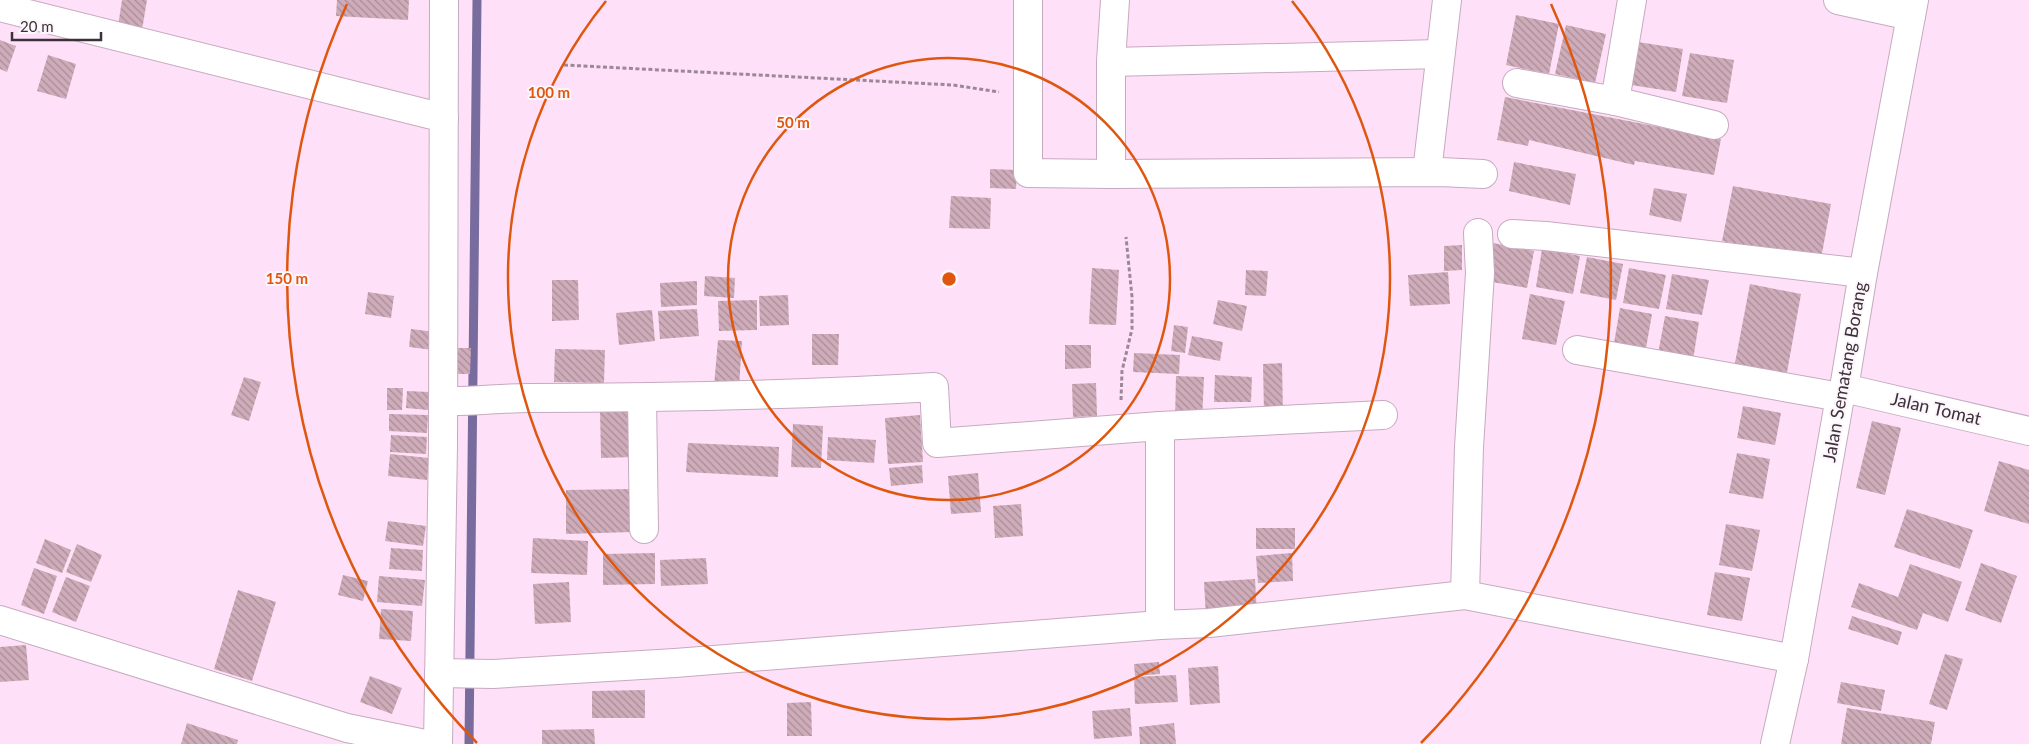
<svg xmlns="http://www.w3.org/2000/svg" width="2029" height="744" font-family="Lato,sans-serif">
  <style>
    .lines { fill: none; stroke-linecap: round; stroke-linejoin: round }
    .stream { stroke: #776c9d; stroke-width: 9 }
    .building { fill: url(#building-back-hatch) }
    .minor-casing { stroke: #c6aac0; stroke-width: 30 }
    .tertiary-casing { stroke: #c6aac0; stroke-width: 30 }
    .path { stroke: #9c8797; stroke-width: 3; stroke-dasharray: 4 2.5; stroke-linecap: butt }
    .minor { stroke: #fff; stroke-width: 28 }
    .tertiary { stroke: #fff; stroke-width: 28 }
    .ring { fill: none; stroke: #df570e; stroke-width: 2.5 }
    .labels { text-anchor: middle; stroke-width: 4; stroke-linejoin: round; paint-order: stroke }
    .street-label { font-size: 18px; fill: #3c3039; stroke: #fcf6fb }
    .centre { fill: #df570e; stroke: #fcf6fb; stroke-width: 2.5 }
    .ring-label { font-size: 15px; text-anchor: middle; font-weight: bold; fill: #df570e; stroke: #fcf6fb; stroke-width: 4; stroke-linejoin: round; paint-order: stroke }
  </style>
  <defs>
    <pattern id="building-back-hatch" width="6" height="6" patternUnits="userSpaceOnUse" patternTransform="scale(1.25)"><rect width="6" height="6" fill="#cfacb9"/><path d="M-1 5l2 2M0 0l6 6M5-1l2 2" fill="none" stroke="#a98c97"/></pattern>
  </defs>
  <rect width="100%" height="100%" fill="#fee1f8"/>
  <g class="lines">
    <path class="stream" d="M469,744L477,0"/>
  </g>
  <g class="building">
    <path d="M122,0H147L142,30L118,26Z"/>
    <path d="M337,0H409L408,20L336,16Z"/>
    <path d="M1516,15L1559,24L1549,74L1506,65Z"/>
    <path d="M1566,25L1606,34L1595,83L1555,74Z"/>
    <path d="M0,40L16,46L7,72L0,69Z"/>
    <path d="M1638,42L1683,49L1676,92L1631,85Z"/>
    <path d="M1690,53L1734,60L1727,103L1682,96Z"/>
    <path d="M48,55L76,64L66,99L37,91Z"/>
    <path d="M1505,97L1721,139L1714,175L1635,161L1634,165L1529,140L1528,146L1497,140Z"/>
    <path d="M1514,162L1576,174L1570,205L1509,191Z"/>
    <path d="M990,169L1017,170L1016,189L990,188Z"/>
    <path d="M1733,186L1831,204L1821,259L1722,241Z"/>
    <path d="M1654,188L1687,194L1681,222L1649,215Z"/>
    <path d="M951,196L991,198L990,229L949,228Z"/>
    <path d="M1493,243L1534,251L1527,288L1486,281Z"/>
    <path d="M1462,245V270L1444,271V246Z"/>
    <path d="M1542,249L1580,256L1573,294L1536,287Z"/>
    <path d="M1587,257L1623,264L1616,300L1580,293Z"/>
    <path d="M1092,268L1119,270L1116,325L1089,324Z"/>
    <path d="M1629,268L1666,275L1659,309L1623,303Z"/>
    <path d="M1246,270L1268,271L1266,296L1245,295Z"/>
    <path d="M1448,272L1450,304L1410,306L1408,275Z"/>
    <path d="M1672,274L1709,280L1702,315L1666,309Z"/>
    <path d="M705,276L735,278L734,298L704,296Z"/>
    <path d="M552,280H578L579,320L552,321Z"/>
    <path d="M697,281V305L661,307L660,283Z"/>
    <path d="M1750,284L1801,294L1786,378L1734,368Z"/>
    <path d="M368,292L394,296L391,318L365,314Z"/>
    <path d="M1530,294L1565,301L1556,345L1522,339Z"/>
    <path d="M788,295L789,325L760,326L759,296Z"/>
    <path d="M757,300V330L719,331L718,301Z"/>
    <path d="M1218,300L1247,306L1242,331L1213,324Z"/>
    <path d="M1620,308L1652,314L1645,354L1613,349Z"/>
    <path d="M697,309L699,336L660,339L658,311Z"/>
    <path d="M652,310L655,341L619,345L616,313Z"/>
    <path d="M1665,316L1699,322L1693,360L1658,354Z"/>
    <path d="M1174,325L1188,327L1185,353L1171,351Z"/>
    <path d="M411,329L435,332L433,350L409,347Z"/>
    <path d="M812,334H839L838,365H812Z"/>
    <path d="M1192,336L1223,342L1220,361L1188,355Z"/>
    <path d="M718,340L742,341L739,388L714,386Z"/>
    <path d="M1065,345H1091V368L1065,369Z"/>
    <path d="M453,348H471L470,374H453Z"/>
    <path d="M555,349L605,350L604,383L554,382Z"/>
    <path d="M1134,353L1180,355L1179,374L1133,372Z"/>
    <path d="M1282,363L1283,412L1264,413L1263,364Z"/>
    <path d="M1215,375L1252,377L1251,402H1214Z"/>
    <path d="M1176,376L1204,377L1202,421L1175,420Z"/>
    <path d="M244,377L261,382L249,421L231,415Z"/>
    <path d="M1096,383L1097,416L1073,417L1072,384Z"/>
    <path d="M387,388H403L402,410H387Z"/>
    <path d="M407,391L429,392L428,410L406,408Z"/>
    <path d="M1743,406L1781,413L1775,445L1737,438Z"/>
    <path d="M634,408L635,457L601,458L600,409Z"/>
    <path d="M389,414L428,415L427,433L389,431Z"/>
    <path d="M920,415L923,462L888,464L885,418Z"/>
    <path d="M1872,421L1901,428L1885,495L1856,488Z"/>
    <path d="M793,424L823,426L821,468L791,467Z"/>
    <path d="M391,435L427,437L426,454L390,452Z"/>
    <path d="M828,437L876,440L874,463L827,460Z"/>
    <path d="M688,443L779,447L778,477L686,472Z"/>
    <path d="M1737,453L1770,459L1763,499L1729,493Z"/>
    <path d="M390,454L429,458L427,480L388,476Z"/>
    <path d="M1999,461L2029,470V524L1984,511Z"/>
    <path d="M922,465L923,483L891,486L889,468Z"/>
    <path d="M978,473L981,512L951,514L948,476Z"/>
    <path d="M632,489L633,532L566,534V490Z"/>
    <path d="M1021,504L1023,536L995,538L993,506Z"/>
    <path d="M1907,509L1973,530L1960,569L1894,547Z"/>
    <path d="M388,521L426,526L423,546L385,541Z"/>
    <path d="M1726,524L1760,530L1752,571L1719,565Z"/>
    <rect x="1256" y="528" width="39" height="21"/>
    <path d="M533,538L588,541L587,575L531,573Z"/>
    <path d="M45,539L71,550L62,573L36,563Z"/>
    <path d="M77,544L102,555L91,582L66,572Z"/>
    <path d="M391,548L423,550L422,571L389,569Z"/>
    <path d="M655,553V584L603,585V554Z"/>
    <path d="M1292,553L1293,581L1258,583L1256,556Z"/>
    <path d="M706,558L708,584L661,586L660,560Z"/>
    <path d="M1981,563L2017,576L2001,623L1965,610Z"/>
    <path d="M1910,564L1962,582L1948,622L1923,613L1917,630L1851,607L1859,583L1898,597Z"/>
    <path d="M34,568L57,576L44,614L21,605Z"/>
    <path d="M1715,572L1750,578L1742,621L1707,615Z"/>
    <path d="M343,575L368,581L363,601L338,595Z"/>
    <path d="M379,576L425,580L422,606L377,602Z"/>
    <path d="M66,577L90,586L76,622L52,612Z"/>
    <path d="M1255,579L1257,614L1206,617L1204,582Z"/>
    <path d="M569,582L571,622L535,624L533,584Z"/>
    <path d="M238,590L276,602L252,681L214,669Z"/>
    <path d="M381,609L413,611L411,641L379,639Z"/>
    <path d="M1852,616L1902,632L1898,645L1848,629Z"/>
    <path d="M26,645L29,680L0,682V647Z"/>
    <path d="M1945,654L1963,659L1947,710L1929,704Z"/>
    <path d="M1159,662L1160,674L1135,676L1134,664Z"/>
    <path d="M1218,666L1220,703L1190,705L1188,668Z"/>
    <path d="M1176,675L1178,702L1135,704L1134,677Z"/>
    <path d="M370,676L402,688L392,714L360,702Z"/>
    <path d="M1841,682L1885,690L1881,711L1837,703Z"/>
    <path d="M645,690V718H592V691Z"/>
    <path d="M811,702L812,736H787V703Z"/>
    <path d="M1130,708L1132,736L1094,739L1092,711Z"/>
    <path d="M1847,708L1935,722L1931,744H1841Z"/>
    <path d="M187,723L238,740L237,744H181Z"/>
    <path d="M1174,723L1176,744H1140L1139,727Z"/>
    <path d="M594,729L595,744H542V730Z"/>
  </g>
  <g class="lines">
    <g class="minor-casing">
      <g id="minor">
        <path d="M1028,0V173L1111,174L1440,172L1483,174"/>
        <path d="M1838,0L1911,16"/>
        <path d="M0,7L444,118"/>
        <path d="M1111,62L1440,54"/>
        <path d="M1517,83L1615,101L1714,125"/>
        <path d="M1615,101L1632,0"/>
        <path d="M1427,172L1447,0"/>
        <path d="M1111,174V62L1115,0"/>
        <path d="M1512,234L1546,236L1863,273"/>
        <path d="M1577,350L1840,397"/>
        <path d="M1844,388L2029,431"/>
        <path d="M642,398L644,529"/>
        <path d="M443,401C472,402 500,398 529,398C664,398 799,395 934,387L937,443L1160,426L1383,415"/>
        <path d="M1160,426V625L1209,623L1465,595L1794,659"/>
        <path d="M1465,595L1469,447L1480,273L1478,233"/>
        <path d="M0,620L347,728L425,744"/>
        <path d="M439,673L493,674L675,663L1160,625"/>
        <path d="M438,744L443,445L444,0"/>
      </g>
    </g>
    <g class="tertiary-casing">
      <path id="tertiary" d="M1775,744L1794,659L1840,397L1844,388L1863,273L1914,0"/>
    </g>
    <g class="path">
      <path d="M564,65L953,85L999,92"/>
      <path d="M1121,400L1122,371L1132,329V297L1126,237"/>
    </g>
    <use href="#minor" class="minor"/>
    <use href="#tertiary" class="tertiary"/>
  </g>
  <g class="ring">
    <circle cx="949" cy="279" r="221"/>
    <path d="M1292 1A441 441 0 1 1 606 1"/>
    <path d="M477 743A662 662 0 0 1 347 4M1551 4A662 662 0 0 1 1421 743"/>
  </g>
  <g class="labels">
    <g class="street-label">
      <text transform="translate(1845 372) rotate(-80)" y="6">Jalan Sematang Borang</text>
      <text transform="translate(1936 409) rotate(13)" y="6">Jalan Tomat</text>
    </g>
  </g>
  <circle cx="949" cy="279" r="8" class="centre"/>
  <g class="ring-label">
    <text x="549" y="98">100 m</text>
    <text x="793" y="128">50 m</text>
    <text x="287" y="284">150 m</text>
  </g>
  <path d="M12 32v8h89v-8" fill="none" stroke="#3c3039" stroke-width="2.5"/>
  <text x="20" y="32" font-size="15" fill="#3c3039" stroke="#fcf6fb" stroke-width="4" paint-order="stroke">20 m</text>
</svg>
